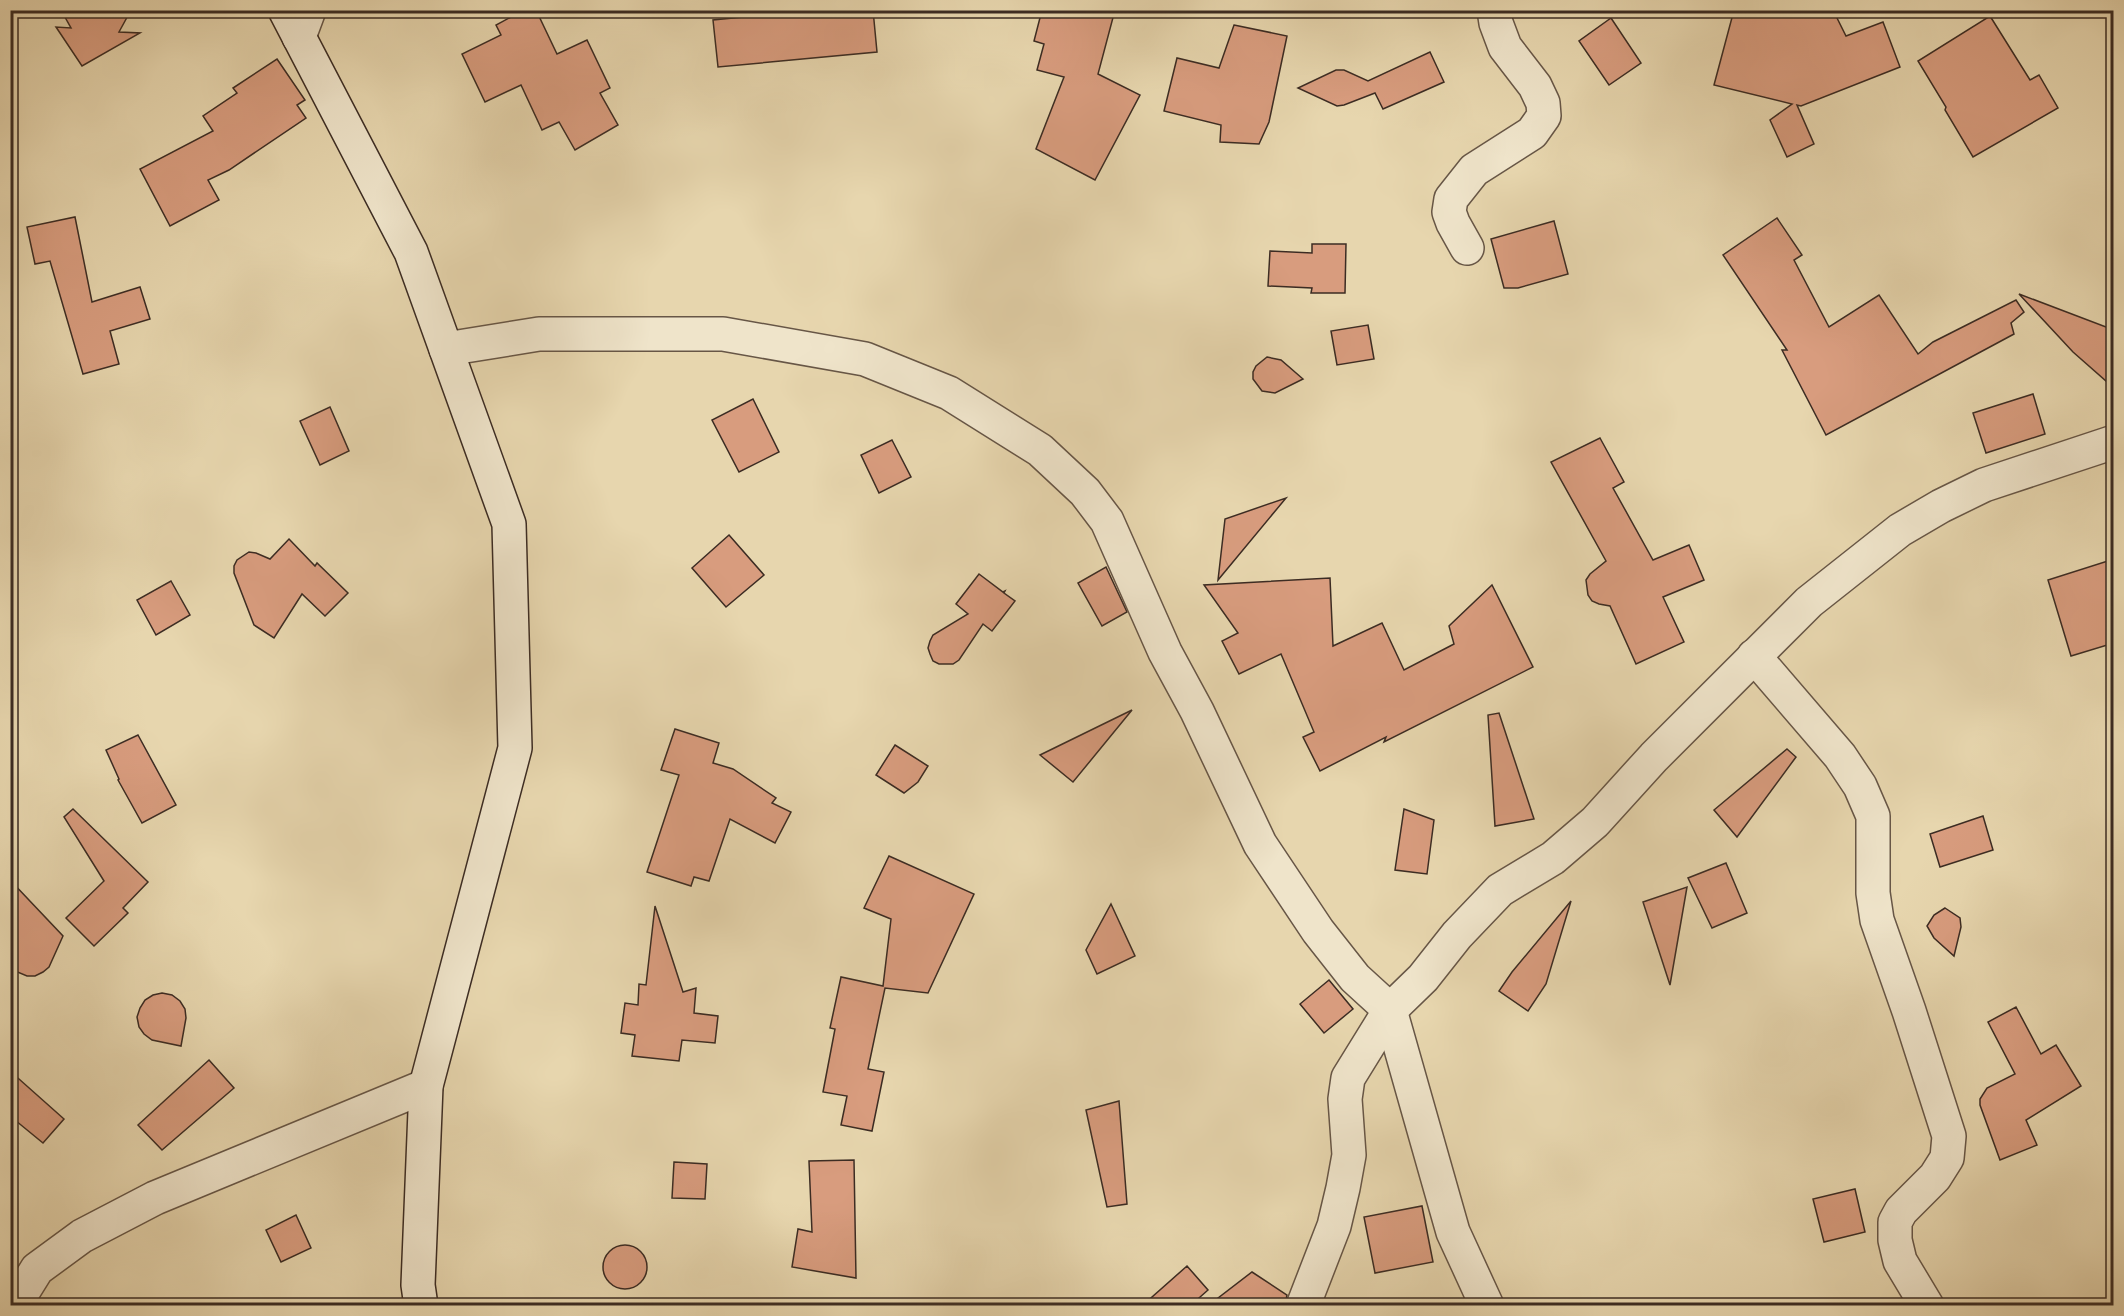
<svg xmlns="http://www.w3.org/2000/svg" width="2124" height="1316" font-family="'IM FELL Double Pica',serif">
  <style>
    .building { fill: #d89c7e; stroke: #3c2c23; stroke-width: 1.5 }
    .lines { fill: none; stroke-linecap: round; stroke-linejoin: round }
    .street-casing { stroke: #675646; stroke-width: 36 }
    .secondary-casing { stroke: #3c2c23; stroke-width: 36 }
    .street { stroke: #efe4ca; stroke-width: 33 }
    .secondary { stroke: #efe4ca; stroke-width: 33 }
  </style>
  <rect width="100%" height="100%" fill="#e7d6ae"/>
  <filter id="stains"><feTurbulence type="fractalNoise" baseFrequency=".00333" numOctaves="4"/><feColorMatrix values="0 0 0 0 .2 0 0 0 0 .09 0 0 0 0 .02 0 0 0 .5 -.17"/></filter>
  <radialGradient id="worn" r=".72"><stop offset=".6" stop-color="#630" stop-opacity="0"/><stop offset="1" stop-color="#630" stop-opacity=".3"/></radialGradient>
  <g class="building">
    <path d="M61,10H131L119,32L140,33L82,66L56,27L71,28Z"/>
    <path d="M524,10H536L557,54L587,40L610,88L600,93L618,125L575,150L559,122L542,130L521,85L485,102L462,54L501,35L496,25Z"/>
    <path d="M813,10H873L877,52L718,67L713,20Z"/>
    <path d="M1042,10H1115L1098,74L1140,95L1095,180L1036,149L1064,77L1037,70L1044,44L1034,41Z"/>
    <path d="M1734,10H1833L1846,36L1883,22L1900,67L1801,106L1797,105L1814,144L1787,157L1770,120L1792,104L1714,85Z"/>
    <path d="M1990,16L2030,80L2039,75L2058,108L1973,157L1945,110L1946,107L1918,61Z"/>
    <path d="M1611,18L1641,63L1609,85L1579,41Z"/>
    <path d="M1234,25L1287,36L1269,122L1259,144L1220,142L1221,125L1164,111L1177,58L1219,68Z"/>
    <path d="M1430,52L1444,82L1383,109L1375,93L1344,105L1337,106L1298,88L1336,70H1344L1368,81Z"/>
    <path d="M277,59L305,100L297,105L306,118L229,170L208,180L219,200L170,226L140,169L213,131L203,116L237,93L233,88Z"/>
    <path d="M75,217L92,302L140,287L150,319L110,331L119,364L83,374L50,261L35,264L27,227Z"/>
    <path d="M1777,218L1802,255L1794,260L1829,327L1879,295L1918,354L1933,342L2016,300L2024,312L2011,323L2014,334L1826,435L1782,350H1787L1723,255Z"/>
    <path d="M1554,221L1568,274L1518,288H1504L1491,239Z"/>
    <path d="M1312,244H1346L1345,293H1311L1312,288L1268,286L1270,251L1312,253Z"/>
    <path d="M2019,294L2114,330V388L2073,352Z"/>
    <path d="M1368,325L1374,359L1337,365L1331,331Z"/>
    <path d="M1267,357L1281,360L1303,379L1275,393L1262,391L1253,379V372L1256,366Z"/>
    <path d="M2033,394L2045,434L1986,453L1973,413Z"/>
    <path d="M753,399L779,452L739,472L712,420Z"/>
    <path d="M330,407L349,451L320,465L300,421Z"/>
    <path d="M1600,438L1624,482L1613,488L1653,560L1689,545L1704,580L1663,597L1684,642L1636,664L1610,606L1599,604L1592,601L1588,595L1586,580L1590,574L1606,561L1551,462Z"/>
    <path d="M892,440L911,477L879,493L861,455Z"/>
    <path d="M1286,498L1218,580L1225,519Z"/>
    <path d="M729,535L764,575L726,607L692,568Z"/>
    <path d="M289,539L315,566L317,563L348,593L325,616L302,594L274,638L254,625L234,573V566L237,560L249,552L256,553L270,559Z"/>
    <path d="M2114,559V643L2071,656L2048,580Z"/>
    <path d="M1106,567L1127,612L1102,626L1078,583Z"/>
    <path d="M979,574L1003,592L1005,591L1004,593L1015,601L992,631L983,624L959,660L953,664H939L933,661L930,654L928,648L930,641L933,635L968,614L956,604Z"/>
    <path d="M1330,578L1333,646L1382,623L1404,670L1454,644L1449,626L1492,585L1533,667L1384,742L1386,737L1320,771L1303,737L1314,732L1281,654L1239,674L1222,641L1238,633L1204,585Z"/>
    <path d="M171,581L190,615L156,635L137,600Z"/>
    <path d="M1132,710L1073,782L1040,755Z"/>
    <path d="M1499,713L1534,819L1495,826L1488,715Z"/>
    <path d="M675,729L719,743L713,763L733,769L776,798L772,803L791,812L775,843L730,819L709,881L694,877L691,886L647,872L679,775L661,770Z"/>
    <path d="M138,735L176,805L142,823L118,780L119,779L106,750Z"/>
    <path d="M895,745L928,766L918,782L904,793L876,775Z"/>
    <path d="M1787,749L1796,757L1737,837L1714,810Z"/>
    <path d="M73,809L148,882L123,908L128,913L94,946L66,918L104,881L64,817Z"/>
    <path d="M1404,809L1434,820L1427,874L1395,870Z"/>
    <path d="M1983,816L1993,850L1940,867L1930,834Z"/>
    <path d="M889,856L974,894L928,993L885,988L868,1069L884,1072L872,1131L841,1125L847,1096L823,1092L835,1029L830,1028L841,977L883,986L891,919L864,908Z"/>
    <path d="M1726,863L1747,913L1712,928L1688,878Z"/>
    <path d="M10,880L63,936L49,967L43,972L35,976H27L15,971L11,959Z"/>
    <path d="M1687,887L1670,985L1643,902Z"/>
    <path d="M1571,901L1546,984L1528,1011L1499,991L1512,972Z"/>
    <path d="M1111,904L1135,956L1097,974L1086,950Z"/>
    <path d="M655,906L683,992L696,988L694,1013L718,1016L715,1043L682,1040L679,1061L632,1056L635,1035L621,1033L625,1003L638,1005L639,984L646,985Z"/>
    <path d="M1945,908L1960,918L1961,927L1954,956L1934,938L1927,926L1934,915Z"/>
    <path d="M1329,980L1353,1009L1324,1033L1300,1004Z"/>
    <path d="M162,993L172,995L180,1001L185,1009L186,1018L181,1046L152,1040L144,1034L139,1027L137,1017L140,1008L145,1000L153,995Z"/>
    <path d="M2016,1007L2041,1054L2056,1045L2081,1086L2026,1120L2037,1145L2000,1160L1980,1105V1099L1987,1088L2015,1074L1988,1022Z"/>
    <path d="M209,1060L234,1088L162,1150L138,1125Z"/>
    <path d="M10,1071L64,1119L43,1143L10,1116Z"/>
    <path d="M1119,1101L1127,1204L1107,1207L1086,1110Z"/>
    <path d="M854,1160L856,1278L792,1267L798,1229L812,1232L809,1161Z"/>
    <path d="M674,1162L707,1164L705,1199L672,1198Z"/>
    <path d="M1855,1189L1865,1232L1824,1242L1813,1199Z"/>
    <path d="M1422,1206L1433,1262L1375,1273L1364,1217Z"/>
    <path d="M296,1215L311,1248L281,1262L266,1230Z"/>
    <circle cx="625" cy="1267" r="22"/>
    <path d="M1187,1266L1208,1290L1191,1305H1143Z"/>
    <path d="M1252,1272L1287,1295L1285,1305H1209Z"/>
  </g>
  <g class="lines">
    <g class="street-casing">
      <g id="street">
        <path d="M299,37L309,10"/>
        <path d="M1467,248L1453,223L1449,212L1451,199L1474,170L1532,133L1544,116L1543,103L1535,86L1505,47L1496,23L1494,10"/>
        <path d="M446,349L539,334H723L865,359L949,393L1040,450L1085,492L1107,521L1165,652L1197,711L1260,844L1318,931L1355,978L1390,1010L1453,1232L1487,1306"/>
        <path d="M1754,656L1840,756L1860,786L1873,816V893L1877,920L1909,1011L1949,1136L1947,1158L1935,1177L1901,1211L1895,1222V1240L1900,1261L1927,1306"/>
        <path d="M14,1306L37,1269L82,1236L155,1198L426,1086"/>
        <path d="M1303,1306L1334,1226L1343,1188L1349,1155L1345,1099L1348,1078L1390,1010L1423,978L1457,935L1500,890L1553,858L1595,822L1654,757L1809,602L1900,530L1941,506L1984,485L2114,442"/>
      </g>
    </g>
    <g class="secondary-casing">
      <path id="secondary" d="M285,10L411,252L509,524L515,748L426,1086L418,1285L421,1306"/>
    </g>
    <use href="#street" class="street"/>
    <use href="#secondary" class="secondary"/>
  </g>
  <rect width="2124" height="1316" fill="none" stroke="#e7d6ae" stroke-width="36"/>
  <rect x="12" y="12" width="2100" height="1292" fill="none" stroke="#3c2c23" stroke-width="3"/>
  <rect x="18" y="18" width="2088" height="1280" fill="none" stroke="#3c2c23" stroke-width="1.5"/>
  <rect width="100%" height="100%" filter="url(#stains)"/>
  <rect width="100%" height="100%" fill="url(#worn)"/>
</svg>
